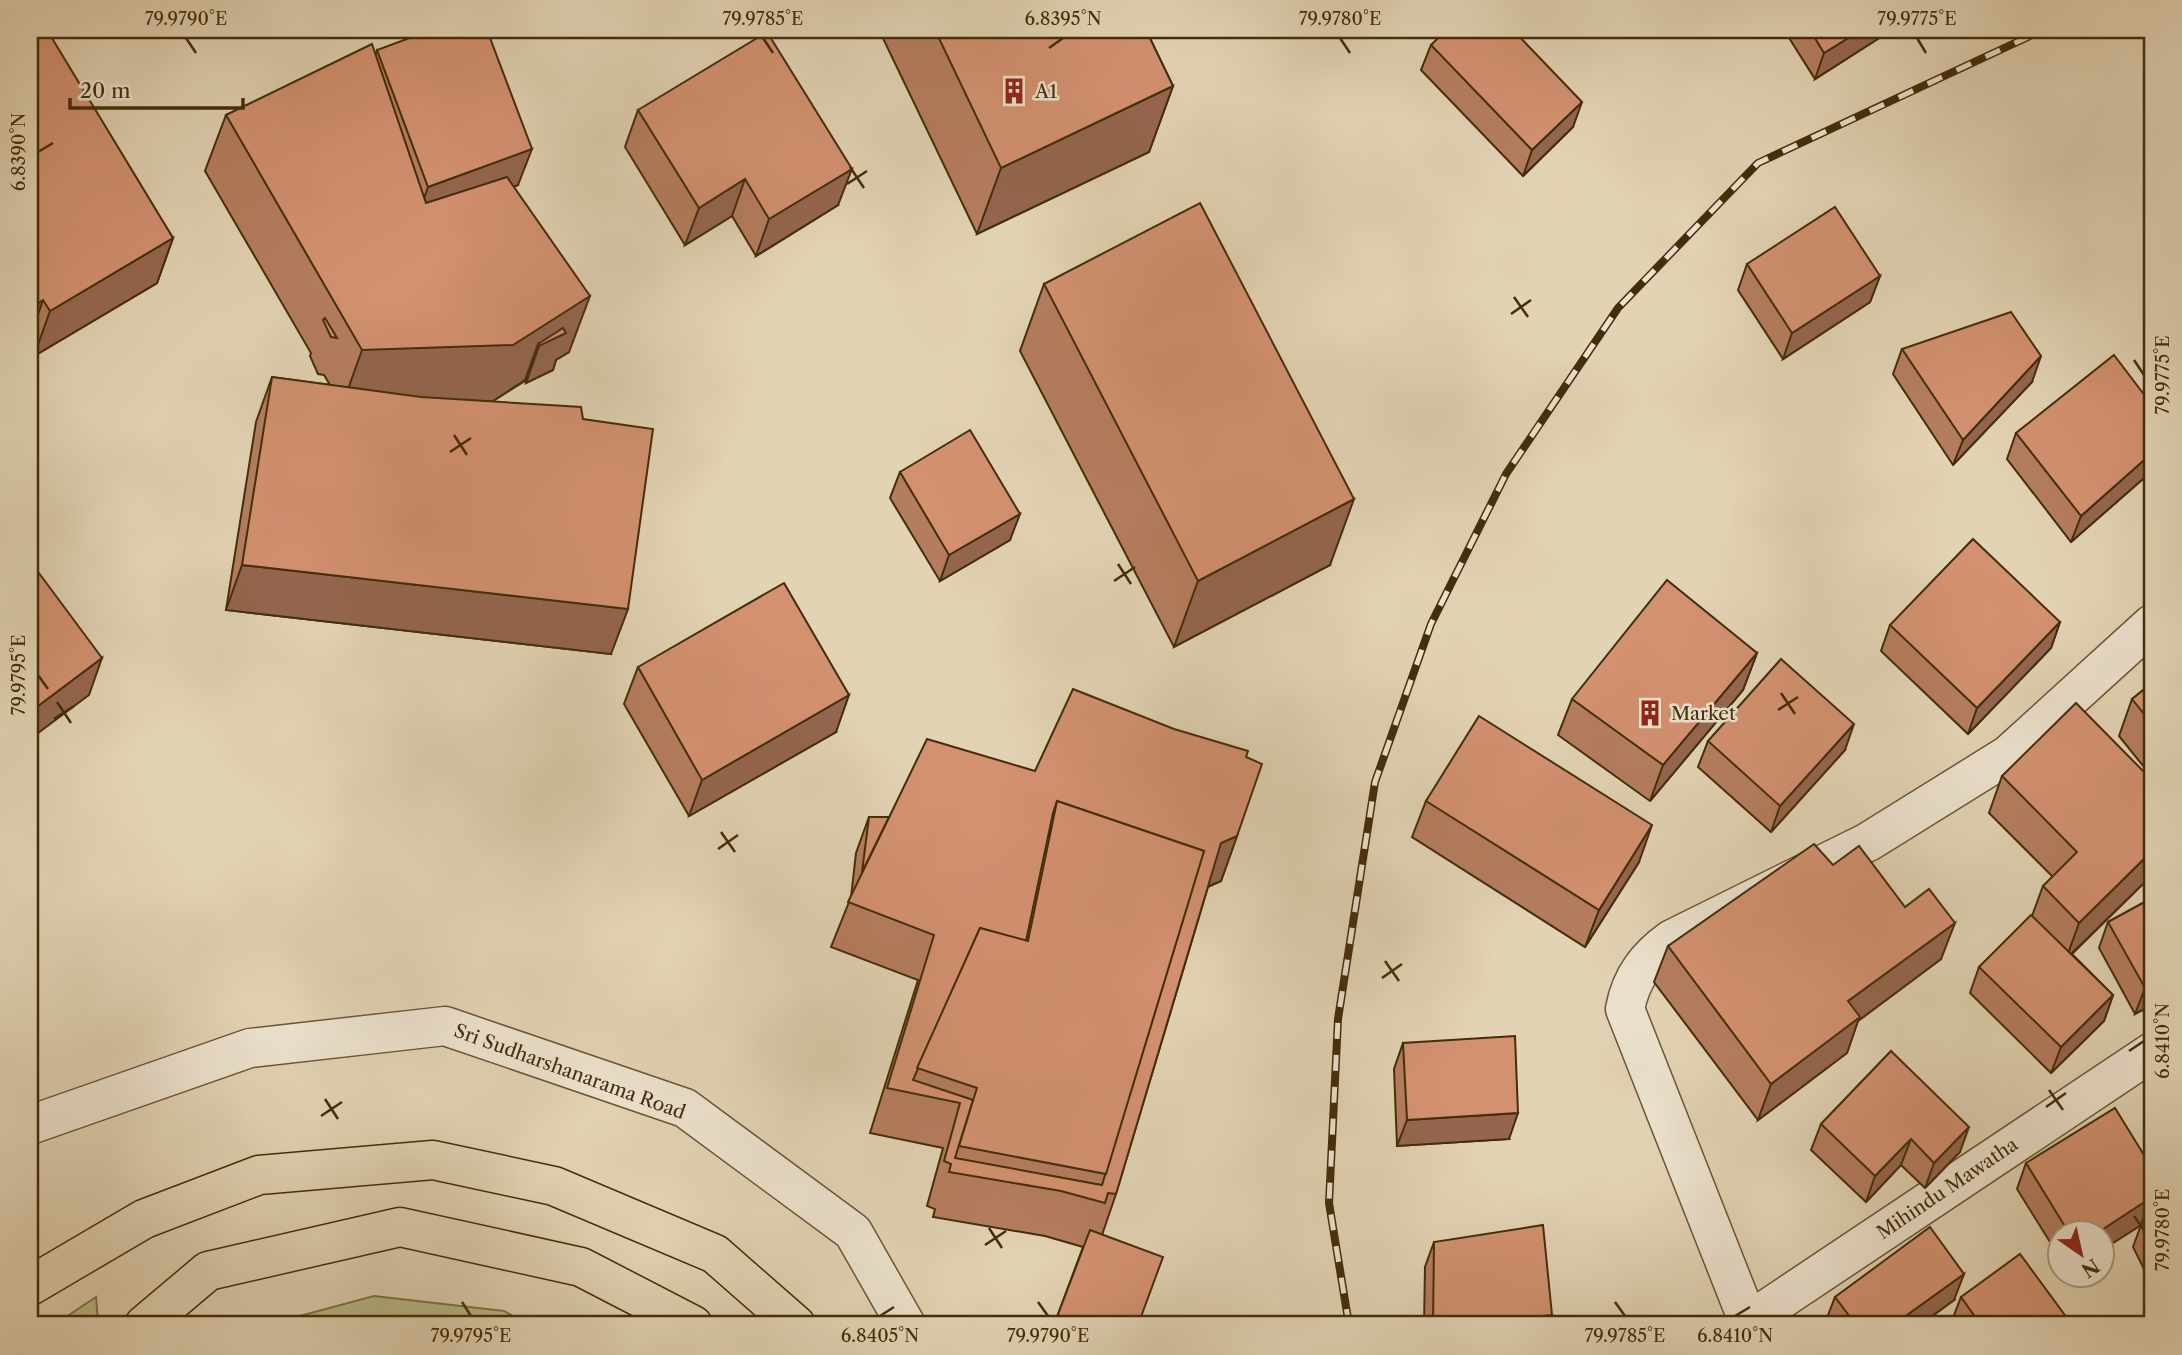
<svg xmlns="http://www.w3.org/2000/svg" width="2182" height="1355" font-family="'Libre Caslon Text',serif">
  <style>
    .green { fill: #b8bb8a; stroke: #7e744a; stroke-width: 2 }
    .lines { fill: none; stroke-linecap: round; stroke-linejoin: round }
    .minor-casing { stroke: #6b5634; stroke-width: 41 }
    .motorway-casing { stroke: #432d0a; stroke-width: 41 }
    .minor { stroke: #ece2ce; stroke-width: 38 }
    .motorway { stroke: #e2d3b4; stroke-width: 38 }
    .rail-casing { stroke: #432d0a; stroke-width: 8 }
    .rail { stroke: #ece2ce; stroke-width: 5; stroke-dasharray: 16; stroke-linecap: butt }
    .wall { fill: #b57d60; stroke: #432d0a; stroke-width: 2 }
    .shaded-wall { fill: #94664e; stroke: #432d0a; stroke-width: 2 }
    .building { fill: #d39170; stroke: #432d0a; stroke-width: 2; fill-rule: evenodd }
    .ticks { fill: none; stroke: #432d0a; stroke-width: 2.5 }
    .labels { text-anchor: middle; stroke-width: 5; stroke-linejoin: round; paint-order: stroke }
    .poi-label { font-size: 19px; fill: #432d0a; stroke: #ece2ce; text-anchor: start }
    .street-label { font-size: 19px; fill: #432d0a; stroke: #ece2ce }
    .neatline { fill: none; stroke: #432d0a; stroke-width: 2.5 }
    .ticks-label { font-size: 18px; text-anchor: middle; fill: #432d0a }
  </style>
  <rect width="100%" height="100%" fill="#e2d3b4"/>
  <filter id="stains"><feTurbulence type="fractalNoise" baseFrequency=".00286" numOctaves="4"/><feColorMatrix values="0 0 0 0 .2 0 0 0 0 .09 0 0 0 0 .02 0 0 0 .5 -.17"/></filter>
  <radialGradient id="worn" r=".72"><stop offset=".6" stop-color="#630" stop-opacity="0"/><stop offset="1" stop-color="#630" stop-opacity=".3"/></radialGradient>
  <g class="green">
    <path d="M374,1296L504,1311L529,1325H266Z"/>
    <path d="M96,1297L98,1321L93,1325H54Z"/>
  </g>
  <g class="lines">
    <g class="minor-casing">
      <g id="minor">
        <path d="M30,1125L250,1048L445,1026L685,1108L853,1232L906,1325"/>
        <path d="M1748,1321L1625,1009C1631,977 1647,957 1672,939L1868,842L2008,755L2152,624"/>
        <path d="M1743,1325L2152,1052"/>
      </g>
    </g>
    <g class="motorway-casing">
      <g id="motorway">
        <path d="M30,1286L144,1219L259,1175L433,1160L554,1186L715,1254L796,1325"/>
        <path d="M144,1325L208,1271L400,1227L581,1267L693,1325"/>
      </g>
    </g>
    <use href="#minor" class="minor"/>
    <use href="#motorway" class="motorway"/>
    <g class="rail-casing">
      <path id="rail" d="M1349,1325L1329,1203L1338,1019L1375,782L1431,624L1506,474L1618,308L1758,163L2043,30"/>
    </g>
    <use href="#rail" class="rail"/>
  </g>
  <g class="wall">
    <path d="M30,30L173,238L157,283L34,356L30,349Z"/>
    <path d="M879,30H1146L1173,86L1149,152L977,234Z"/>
    <path d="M1784,30H1889L1887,33L1815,79Z"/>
    <path d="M1431,45L1573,127L1523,176L1421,70Z"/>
    <path d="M377,50L518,185L514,187L569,352L556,360L553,370L526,383L525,381L493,401H485L611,654L226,610L256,422L272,377L330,385L324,375L318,374L310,356L311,353L205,171L226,115L375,55Z"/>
    <path d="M638,110L838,205L756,256L732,216L685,245L625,147Z"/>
    <path d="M1747,264L1880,276L1870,302L1783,359L1738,290Z"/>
    <path d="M1044,284L1330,565L1174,647L1020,351Z"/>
    <path d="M1902,349L2032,382L1953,465L1893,374Z"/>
    <path d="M2152,405V471L2071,542L2007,459L2016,433Z"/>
    <path d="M900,472L1010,540L940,581L890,498Z"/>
    <path d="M2060,622L2051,648L1968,734L1881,651L1890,625Z"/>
    <path d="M1757,653L1743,690L1650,801L1558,735L1572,699Z"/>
    <path d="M638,667L836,732L689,816L624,704Z"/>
    <path d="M2152,683V777L2119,736L2132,699Z"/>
    <path d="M1708,741L1845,750L1771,832L1698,767Z"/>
    <path d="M1246,757L1237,836L1221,881L1208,887L1116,1194L1102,1235L1138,1325H1054L1083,1247L1045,1236L933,1217L935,1209L927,1206L943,1148L870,1133L918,980L831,947L851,897L856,853L869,817H889L1035,771Z"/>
    <path d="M2002,776L2152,780V875L2072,954L2113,995L2104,1021L2051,1073L1970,993L1979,967L2032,916L2043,886L2053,877L1989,813Z"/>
    <path d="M1426,801L1639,862L1585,947L1412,837Z"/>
    <path d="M1833,865L1941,959L1858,1021L1847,1053L1758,1120L1654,982L1668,946Z"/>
    <path d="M2152,898V1005L2135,1014L2099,948L2108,922Z"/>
    <path d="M1403,1043L1509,1139L1397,1146L1394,1069Z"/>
    <path d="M1891,1051L1960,1152L1925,1188L1901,1165L1866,1202L1811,1150L1821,1124Z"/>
    <path d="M2026,1163L2152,1168V1285L2133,1247L2141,1225L2102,1250V1233H2060V1258L2017,1189Z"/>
    <path d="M1434,1242L1548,1325H1424L1425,1267Z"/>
    <path d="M1835,1297L1954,1300L1920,1325H1827L1825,1323Z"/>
    <path d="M1961,1297L2067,1318L2064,1325H1953L1951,1323Z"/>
  </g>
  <g class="shaded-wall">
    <path d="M1861,30H1889L1887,33L1815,79L1824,53Z"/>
    <path d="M1173,86L1149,152L977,234L1001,168Z"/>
    <path d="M1582,102L1573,127L1523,176L1532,150Z"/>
    <path d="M532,149L518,185L415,224L428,187Z"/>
    <path d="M852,169L838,205L756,256L769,219Z"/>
    <path d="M745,179L732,216L685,245L699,208Z"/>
    <path d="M173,238L157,283L34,356L50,311Z"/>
    <path d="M1880,276L1870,302L1783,359L1792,333Z"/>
    <path d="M590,296L569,352L556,360L553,370L526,383L539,346L538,344L525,380L493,401L342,406L362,350Z"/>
    <path d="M43,300L30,338V308Z"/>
    <path d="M2041,356L2032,382L1953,465L1963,440Z"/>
    <path d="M2152,453V471L2071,542L2081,516Z"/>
    <path d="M1354,499L1330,565L1174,647L1198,581Z"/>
    <path d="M1020,514L1010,540L940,581L949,555Z"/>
    <path d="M242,565L628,609L611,654L226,610Z"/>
    <path d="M2060,622L2051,648L1968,734L1977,708Z"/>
    <path d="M1757,653L1743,690L1650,801L1663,765Z"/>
    <path d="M102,658L89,695L30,739V712Z"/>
    <path d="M849,695L836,732L689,816L702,780Z"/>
    <path d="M1854,724L1845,750L1771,832L1780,806Z"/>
    <path d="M1652,825L1639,862L1585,947L1599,910Z"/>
    <path d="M1237,836L1221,881L1204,888L1221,843Z"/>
    <path d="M2152,851V875L2066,959L2079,923Z"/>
    <path d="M1955,923L1941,959L1858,1021L1847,1053L1758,1120L1771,1084L1848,1001Z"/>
    <path d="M2152,984V1005L2135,1014L2145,988Z"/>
    <path d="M2113,995L2104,1021L2051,1073L2061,1047Z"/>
    <path d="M1518,1113L1509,1139L1397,1146L1407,1120Z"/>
    <path d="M1969,1127L1960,1152L1925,1188L1934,1163Z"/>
    <path d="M1911,1139L1901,1165L1866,1202L1875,1176Z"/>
    <path d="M2152,1197V1217L2146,1210L2141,1225L2102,1250V1233H2097Z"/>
    <path d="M1964,1274L1954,1300L1920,1325H1893Z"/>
    <path d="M1552,1315L1548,1325H1456Z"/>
    <path d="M2067,1318L2064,1325H2057Z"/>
  </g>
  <g class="building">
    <path d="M30,30H47L173,238L50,311L43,300L30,308Z"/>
    <path d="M431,30H487L532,149L428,187L377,50Z"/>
    <path d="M935,30H1146L1173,86L1001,168Z"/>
    <path d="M1446,30H1513L1582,102L1532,150L1431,45Z"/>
    <path d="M1810,30H1861L1824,53Z"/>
    <path d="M767,32L852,169L769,219L745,179L699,208L638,110Z"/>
    <path d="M372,44L426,203L507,177L590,296L513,345L362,350L226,115Z"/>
    <path d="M1200,203L1354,499L1198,581L1044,284Z"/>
    <path d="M1835,207L1880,276L1792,333L1747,264Z"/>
    <path d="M2011,312L2041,356L1963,440L1902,349Z"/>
    <path d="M325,318L337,338L331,337L323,320Z"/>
    <path d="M563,328L566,333L539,346L538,344Z"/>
    <path d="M2114,355L2152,405V453L2081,516L2016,433Z"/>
    <path d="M272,377L421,397L581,407L583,419L653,429L628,609L242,565Z"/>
    <path d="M970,430L1020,514L949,555L900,472Z"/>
    <path d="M1973,539L2060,622L1977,708L1890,625Z"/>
    <path d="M30,561L102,658L30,712Z"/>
    <path d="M1667,580L1757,653L1663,765L1572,699Z"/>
    <path d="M784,583L849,695L702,780L638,667Z"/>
    <path d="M1781,659L1854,724L1780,806L1708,741Z"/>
    <path d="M2152,683V724L2132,699Z"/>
    <path d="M1073,689L1174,729L1248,751L1246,757L1262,764L1237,836L1221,843L1116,1194L1108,1193L1105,1203L1061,1191L949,1172L951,1164L944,1161L960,1103L887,1088L934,935L848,902L927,739L1035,771ZM1057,801L1204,851L1102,1185L955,1158L973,1100L913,1080L980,928L1026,941L1053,813Z"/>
    <path d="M2076,703L2152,780V851L2079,923L2043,886L2077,852L2002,776Z"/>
    <path d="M1479,716L1652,825L1599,910L1426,801Z"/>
    <path d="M1057,801L1204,851L1106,1174L959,1146L977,1088L917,1068L980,928L1028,941Z"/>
    <path d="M869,817H889L862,872Z"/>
    <path d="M1814,844L1833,865L1859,846L1905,907L1929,889L1955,923L1848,1001L1860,1017L1771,1084L1668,946Z"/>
    <path d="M2152,898V984L2145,988L2108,922Z"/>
    <path d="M2031,915L2113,995L2061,1047L1979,967Z"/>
    <path d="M1515,1036L1518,1113L1407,1120L1403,1043Z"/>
    <path d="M1891,1051L1969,1127L1934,1163L1911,1139L1875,1176L1821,1124Z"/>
    <path d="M2115,1108L2152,1168V1197L2097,1233H2069L2026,1163Z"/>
    <path d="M2152,1207V1222L2146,1210Z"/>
    <path d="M1543,1225L1552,1315L1456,1325H1433L1434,1242Z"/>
    <path d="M1930,1227L1964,1274L1893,1325H1856L1835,1297Z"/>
    <path d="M1090,1230L1163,1257L1138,1325H1054Z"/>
    <path d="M2020,1254L2067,1318L2057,1325H1981L1961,1297Z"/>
  </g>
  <path class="ticks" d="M186,38L196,53M763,38L773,53M1340,38L1350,53M1917,38L1926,53M1049,48L1063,38M38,152L53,143M850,167L864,188M847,184L867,171M1514,297L1528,317M1511,314L1531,300M2134,360L2144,375M454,435L467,455M450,452L471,438M1118,564L1131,584M1114,581L1135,567M38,675L48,689M1781,693L1795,714M57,702L71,723M1778,710L1798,697M54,719L74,706M721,832L735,852M718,849L738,835M1385,961L1399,981M1382,978L1402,964M2129,1051L2144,1041M2049,1090L2063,1110M325,1099L338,1119M2046,1107L2066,1093M321,1116L342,1102M2134,1216L2144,1230M989,1228L1002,1248M985,1245L1006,1231M462,1302L471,1316M1038,1302L1048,1316M1615,1302L1625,1316M880,1316L894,1307M1735,1316L1750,1307"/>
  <defs>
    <g id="building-bare" transform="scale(2.1)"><path d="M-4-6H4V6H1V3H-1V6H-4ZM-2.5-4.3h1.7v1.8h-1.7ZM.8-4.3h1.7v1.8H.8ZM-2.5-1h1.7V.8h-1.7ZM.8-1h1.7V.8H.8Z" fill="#8f2418" stroke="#ece2ce" stroke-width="2.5" paint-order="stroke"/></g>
  </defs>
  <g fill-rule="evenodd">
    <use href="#building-bare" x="1014" y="91"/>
    <use href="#building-bare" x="1650" y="713"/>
  </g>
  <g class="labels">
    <g class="poi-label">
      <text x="1035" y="98">A1</text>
      <text x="1671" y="720">Market</text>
    </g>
    <g class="street-label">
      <text transform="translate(570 1071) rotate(20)" y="7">Sri Sudharshanarama Road</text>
      <text transform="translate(1947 1188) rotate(-34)" y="7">Mihindu Mawatha</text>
    </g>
  </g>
  <rect width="2182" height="1355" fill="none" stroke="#e2d3b4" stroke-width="77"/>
  <g transform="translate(2081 1254) rotate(146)"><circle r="33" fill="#ece2ce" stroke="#a89a80" stroke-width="2"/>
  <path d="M0-5L12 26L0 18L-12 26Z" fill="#8f2418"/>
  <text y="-10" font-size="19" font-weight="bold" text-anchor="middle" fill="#432d0a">N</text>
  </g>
  <path d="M70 98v10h173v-10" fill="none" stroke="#432d0a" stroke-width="3.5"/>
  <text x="80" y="98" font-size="21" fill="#432d0a" stroke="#ece2ce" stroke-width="5" paint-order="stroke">20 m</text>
  <rect x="38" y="38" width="2106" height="1278" class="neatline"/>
  <g class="ticks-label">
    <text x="186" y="25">79.9790°E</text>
    <text x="763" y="25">79.9785°E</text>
    <text x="1063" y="25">6.8395°N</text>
    <text x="1340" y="25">79.9780°E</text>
    <text x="1917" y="25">79.9775°E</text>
    <text transform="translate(19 152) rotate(-90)" y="6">6.8390°N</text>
    <text transform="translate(2163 375) rotate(-90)" y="6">79.9775°E</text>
    <text transform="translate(19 675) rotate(-90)" y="6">79.9795°E</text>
    <text transform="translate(2163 1041) rotate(-90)" y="6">6.8410°N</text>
    <text transform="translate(2163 1230) rotate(-90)" y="6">79.9780°E</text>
    <text x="471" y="1342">79.9795°E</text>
    <text x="880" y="1342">6.8405°N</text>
    <text x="1048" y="1342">79.9790°E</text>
    <text x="1625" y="1342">79.9785°E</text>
    <text x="1735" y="1342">6.8410°N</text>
  </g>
  <rect width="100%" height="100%" filter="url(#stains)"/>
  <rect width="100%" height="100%" fill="url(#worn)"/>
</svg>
